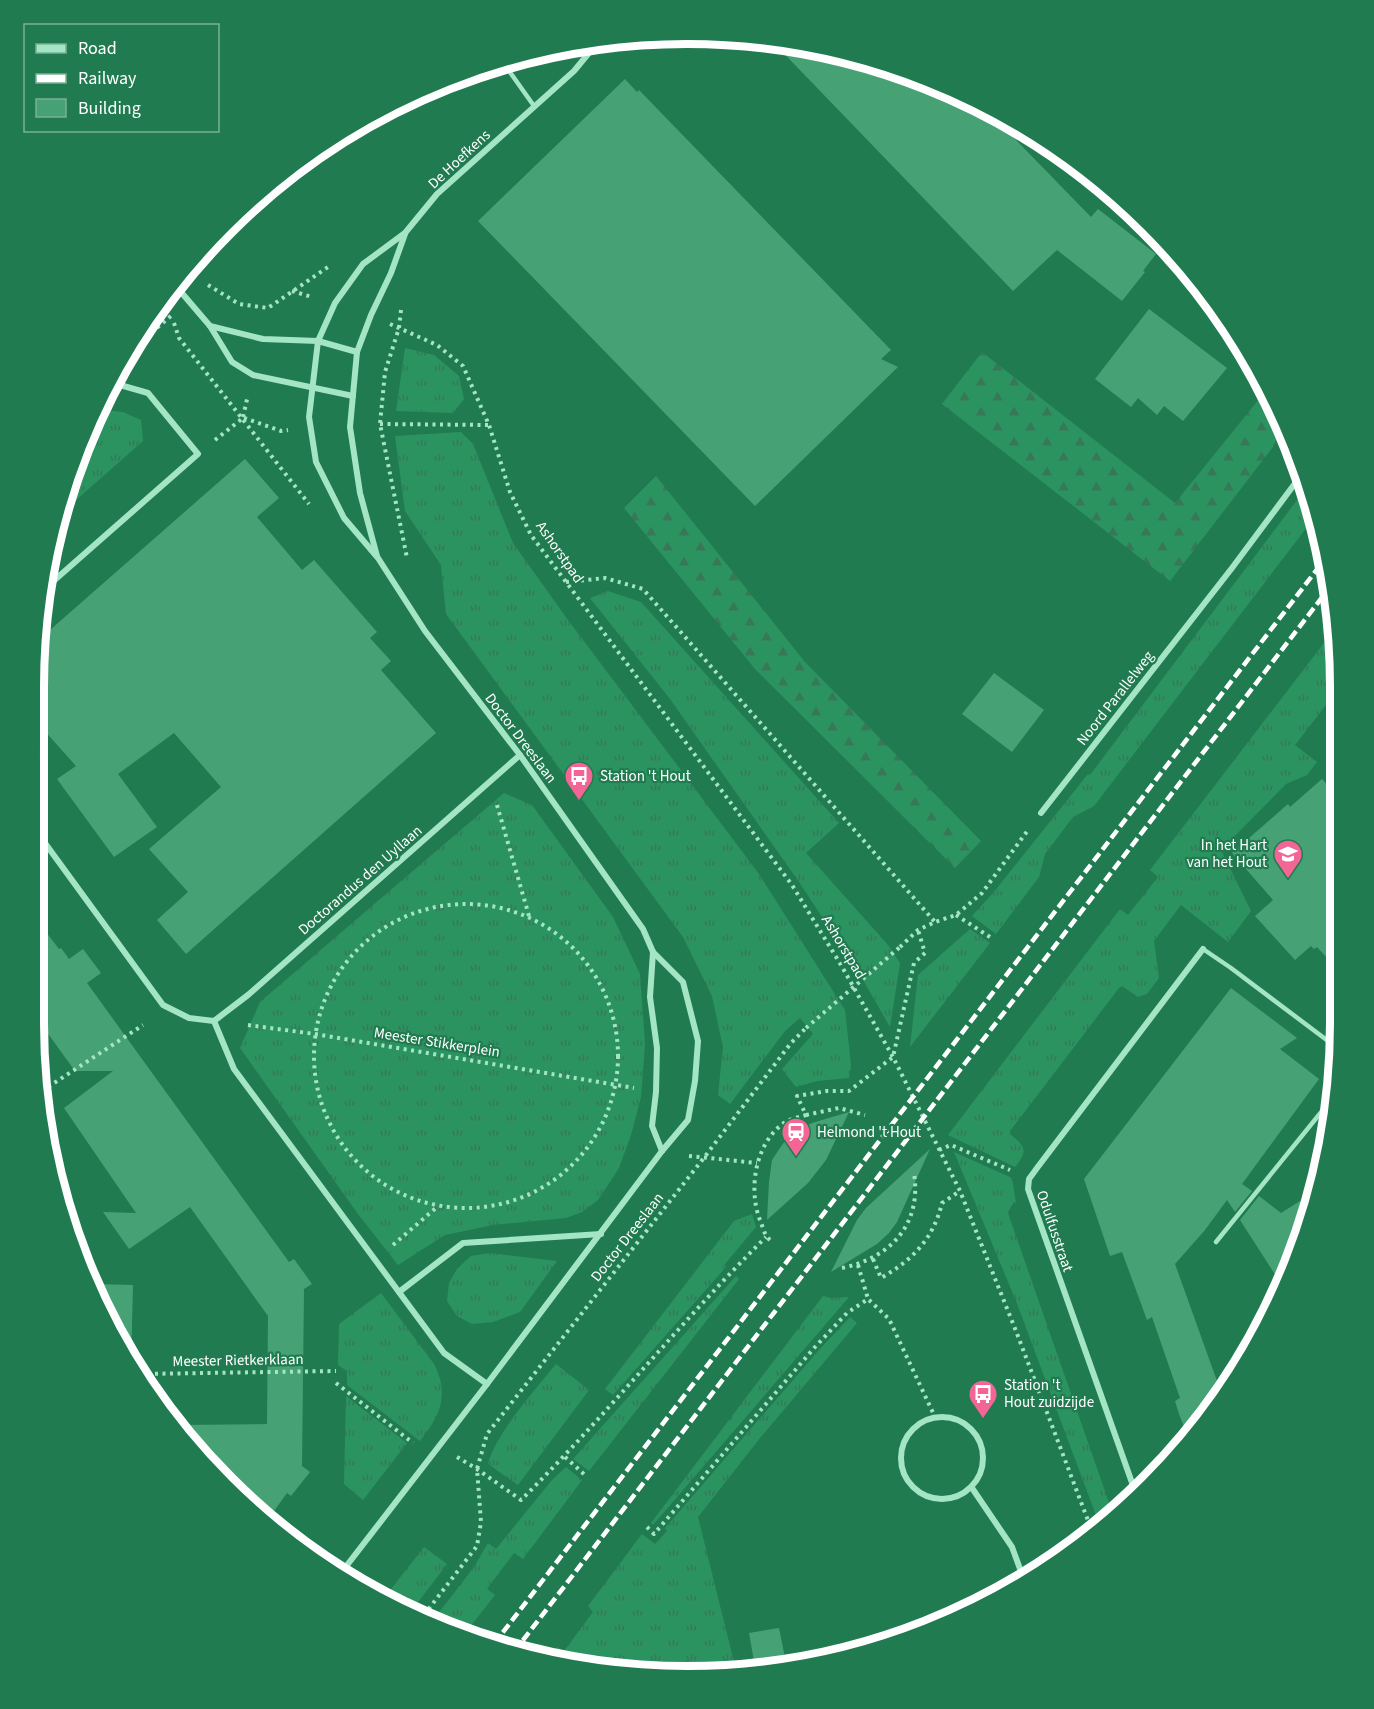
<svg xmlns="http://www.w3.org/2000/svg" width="1374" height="1709" font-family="'Source Sans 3',sans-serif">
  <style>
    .grass { fill: url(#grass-tufts) }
    .forest { fill: url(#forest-firs) }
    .building { fill: #46a274 }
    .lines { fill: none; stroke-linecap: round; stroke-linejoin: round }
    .path { stroke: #a3e5c5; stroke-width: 4; stroke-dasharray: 3 4.5; stroke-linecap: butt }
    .service { stroke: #a3e5c5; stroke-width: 4.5 }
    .minor { stroke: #a3e5c5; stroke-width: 6 }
    .rail { stroke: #fff; stroke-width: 4.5; stroke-dasharray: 10 4.5; stroke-linecap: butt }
    .path-bridge { stroke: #a3e5c5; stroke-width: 4; stroke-dasharray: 3 4.5; stroke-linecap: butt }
    .labels { text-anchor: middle; stroke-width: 4.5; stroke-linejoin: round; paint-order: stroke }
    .street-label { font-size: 15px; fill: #fff; stroke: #217b50 }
    .poi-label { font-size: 15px; fill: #fff; stroke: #217b50; text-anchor: start }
    .rim { fill: none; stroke: #fff; stroke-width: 8 }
  </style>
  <defs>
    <pattern id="grass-tufts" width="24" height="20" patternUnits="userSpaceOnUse" patternTransform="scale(1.5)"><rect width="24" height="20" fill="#2b9360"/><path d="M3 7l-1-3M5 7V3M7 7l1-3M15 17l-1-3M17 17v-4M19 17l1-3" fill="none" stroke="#387758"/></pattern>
    <pattern id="forest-firs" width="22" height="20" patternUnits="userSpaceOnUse" patternTransform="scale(1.5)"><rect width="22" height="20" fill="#2b9360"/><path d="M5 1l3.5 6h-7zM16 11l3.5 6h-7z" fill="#387758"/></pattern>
  </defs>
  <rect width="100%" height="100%" fill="#217b50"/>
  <g class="grass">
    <path d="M405,348L434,355L459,376L464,399L453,413L396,411Z"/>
    <path d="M102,410L123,412L141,420L143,441L59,515L83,437L93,416Z"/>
    <path d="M461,432L473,444L513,543L568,620L759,874L845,1010L851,1065L849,1078L817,1081L796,1087L782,1069L813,1034L800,1018L785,1031L730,1104L718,1095L723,1047L712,996L683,937L446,614L441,565L405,511L395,436Z"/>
    <path d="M1307,487L1317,514L1094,806L1073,817L1045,854L1039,877L996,934L972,916L993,893L1088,774L1090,775Z"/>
    <path d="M608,591L641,602L839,823L806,853L888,945L900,963L890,1027L859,973L799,882L670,699L590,598Z"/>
    <path d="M1337,626L1340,645V687L1295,745L1317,762L1307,775L1286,784L1221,850L1251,911L1228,942L1181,905L1154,941L1159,978L1147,994L1138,997L1122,986L1119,988L1010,1131V1134C1026,1147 1028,1151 1015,1167L948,1135L1120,909L1128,915L1158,877L1150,870Z"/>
    <path d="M504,793L532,805L613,917L640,974L645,1044L641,1097L631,1135L619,1168L598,1200L582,1212L566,1218L493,1225L445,1235L398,1265L358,1214L240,1048L260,1002Z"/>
    <path d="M970,929L990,943L910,1047L918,975Z"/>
    <path d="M954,1152L1012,1178L1016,1203L1014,1202L1008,1212L1009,1216L1114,1517L1100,1526L1016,1301Z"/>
    <path d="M752,1214L756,1227L724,1265L726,1267L613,1395L605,1389L734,1221Z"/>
    <path d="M490,1253L557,1261L520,1312L493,1322L472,1324L457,1316L447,1301L449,1283L457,1269L471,1256Z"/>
    <path d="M736,1276L739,1279L589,1471L573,1459Z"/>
    <path d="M381,1293L434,1364C450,1396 440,1415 420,1441L347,1385V1371L338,1365L339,1324Z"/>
    <path d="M823,1296L831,1298L849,1297L653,1525L651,1523Z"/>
    <path d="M850,1317L857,1323L760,1438L698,1517L736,1670L687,1676L548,1658L557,1647L564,1651L593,1612L588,1606L642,1534L655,1544L667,1531L665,1528L819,1350Z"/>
    <path d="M556,1364L589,1390L518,1485L488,1464C495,1434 536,1389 556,1364Z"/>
    <path d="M346,1396L407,1443L363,1500L344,1484Z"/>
    <path d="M566,1467L582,1480L523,1559L514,1553L487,1589L495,1595L466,1632L434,1619L474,1567L488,1543L496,1549L552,1480Z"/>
    <path d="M424,1547L447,1564L412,1610L384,1598Z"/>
  </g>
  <g class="forest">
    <path d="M982,352L1175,503L1264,393L1275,400L1286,430L1170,581L942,404Z"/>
    <path d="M656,476L805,662L981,841L955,868L755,669L624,508Z"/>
  </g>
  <g class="building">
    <path d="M769,38L897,68L984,107L1091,217L1098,209L1156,254L1143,271L1145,272L1122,301L1057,250L1013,291Z"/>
    <path d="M625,79L637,92L639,90L891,350L881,359L898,367L755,506L478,221Z"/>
    <path d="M1149,309L1227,368L1183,421L1164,406L1157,415L1138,398L1131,407L1095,379Z"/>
    <path d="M245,459L279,498L257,517L302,570L314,560L377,632L370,638L391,661L381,670L436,733L186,954L157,920L188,892L149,849L221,787L174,733L118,774L157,827L114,857L57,779L76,766L34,719V644Z"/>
    <path d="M994,673L1044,710L1012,752L962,714Z"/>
    <path d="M1322,779L1340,799V972L1317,947L1314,949L1311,946L1295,960L1255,916L1273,900L1232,853L1288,804L1290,807Z"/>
    <path d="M33,915L59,949L61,948L69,959L83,949L101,973L87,983L289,1262L294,1259L312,1284L304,1289L302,1466L310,1472L291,1496L287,1493L269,1518L224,1484L179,1425L267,1424L268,1316L190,1207L129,1249L103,1212L136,1213L64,1108L113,1071H75L33,1013Z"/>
    <path d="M1231,988L1297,1038L1280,1049L1319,1079L1242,1184L1252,1191L1235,1212L1227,1200L1205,1230L1175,1264L1217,1381L1236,1372L1206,1420L1193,1434L1191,1427L1185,1429L1179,1414L1175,1401L1180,1398L1152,1317L1147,1320L1122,1252L1110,1256L1084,1179Z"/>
    <path d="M849,1112L826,1160L808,1183L767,1220L769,1182L772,1160L782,1145L791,1134L812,1123Z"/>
    <path d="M930,1149L897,1222L889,1233L877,1244L831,1272L857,1220L866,1208Z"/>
    <path d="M1319,1189V1191L1283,1287L1240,1220L1259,1196L1281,1213Z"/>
    <path d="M94,1284L133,1285L131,1362L120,1349Z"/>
    <path d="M779,1628L786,1663L755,1667L749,1633Z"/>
  </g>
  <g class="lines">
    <g class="path">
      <path d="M208,285L239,304L268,308L331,265"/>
      <path d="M292,291L312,297"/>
      <path d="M401,310L399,328L385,372L380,424L407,558"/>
      <path d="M174,323L179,338L309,504"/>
      <path d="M390,324L437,345L463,366L489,425L510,492L531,535L792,885L841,965L893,1057L960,1191L1016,1331L1092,1531"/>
      <path d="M123,357L172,315"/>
      <path d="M243,417L248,395"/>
      <path d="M244,418L281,431L288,430"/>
      <path d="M380,424L489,425"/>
      <path d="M215,440L243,418"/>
      <path d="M566,582L605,578L643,589L935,922"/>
      <path d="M497,805L529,916"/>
      <circle cx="466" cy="1056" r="152"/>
      <path d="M956,915L993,939"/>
      <path d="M900,947L918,930L935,922L956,915L982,893L1028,830"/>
      <path d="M248,1025L315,1034L634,1088"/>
      <path d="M42,1091L143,1025"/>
      <path d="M806,1115L839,1108L865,1115"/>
      <path d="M939,1150L951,1145L1010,1170"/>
      <path d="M689,1156L757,1163"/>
      <path d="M770,1240C764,1235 763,1227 760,1220C748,1190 755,1143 784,1123C790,1119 799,1117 806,1115L797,1096L827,1091H849L893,1057L914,963L925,953L918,930"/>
      <path d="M393,1245L437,1207"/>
      <path d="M873,1259L881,1278C912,1260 933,1240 942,1203L960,1191"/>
      <path d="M858,1265L868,1299"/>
      <path d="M842,1268C890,1258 922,1225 914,1173"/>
      <path d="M140,1374L336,1371"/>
      <path d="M336,1383L413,1443"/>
      <path d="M457,1457L477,1469L521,1500C606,1416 681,1321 766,1237"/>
      <path d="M565,1457L586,1476"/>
      <path d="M647,1527L654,1534L815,1347L847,1313L868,1299L889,1319L935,1417"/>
      <path d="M424,1615L477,1546L481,1522L477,1469L487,1434L703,1159L791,1043L806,1028"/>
    </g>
    <g class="service">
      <path d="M502,61L534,106"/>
      <path d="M1203,949L1231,968L1340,1050"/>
      <path d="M1216,1242L1335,1095"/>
    </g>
    <g class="minor">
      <path d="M175,285L210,326L232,362L253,375L353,396"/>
      <path d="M210,326L263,339L318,341L357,352"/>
      <path d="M377,556L360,493L350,427L357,352L371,315L391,273L405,234"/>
      <path d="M41,592L198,454L148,393L120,385L107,387"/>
      <path d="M1041,813L1232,568L1302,474"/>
      <path d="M34,828L163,1005L189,1018L214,1021L248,995L520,755"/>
      <path d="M653,952L650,997L657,1048L656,1092L652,1126L662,1151"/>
      <path d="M214,1021L234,1069L444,1353L487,1384"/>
      <path d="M399,1292L463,1243L601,1234"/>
      <circle cx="942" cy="1458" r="41"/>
      <path d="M972,1488L1012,1547L1023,1577"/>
      <path d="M1136,1494L1028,1189L1029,1179L1037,1168L1203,949"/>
      <path d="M341,1573L487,1384L662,1151L688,1120L695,1081L698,1041L683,982L653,952L643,929L520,755L425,631L378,558L344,518L316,462L309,417L318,341L335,303L363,264L405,233L437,194L574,71L598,42"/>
    </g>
    <g class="rail">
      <path d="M494,1644L1325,559"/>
      <path d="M514,1652L1330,587"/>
    </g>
    <path class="path-bridge" d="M806,1028L900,947"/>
  </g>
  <defs>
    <g id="bus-pin" transform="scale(1.5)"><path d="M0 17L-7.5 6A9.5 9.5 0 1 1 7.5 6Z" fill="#f26594" stroke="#217b50"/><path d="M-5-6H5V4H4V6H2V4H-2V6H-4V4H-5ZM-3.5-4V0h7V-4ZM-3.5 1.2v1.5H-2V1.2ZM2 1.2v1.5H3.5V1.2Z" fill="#fff"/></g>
    <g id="school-pin" transform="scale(1.5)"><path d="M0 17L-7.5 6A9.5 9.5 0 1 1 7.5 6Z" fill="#f26594" stroke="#217b50"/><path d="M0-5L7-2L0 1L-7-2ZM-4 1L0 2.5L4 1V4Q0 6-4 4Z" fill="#fff"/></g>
    <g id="station-pin" transform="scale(1.5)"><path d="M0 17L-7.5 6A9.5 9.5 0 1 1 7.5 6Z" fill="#f26594" stroke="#217b50"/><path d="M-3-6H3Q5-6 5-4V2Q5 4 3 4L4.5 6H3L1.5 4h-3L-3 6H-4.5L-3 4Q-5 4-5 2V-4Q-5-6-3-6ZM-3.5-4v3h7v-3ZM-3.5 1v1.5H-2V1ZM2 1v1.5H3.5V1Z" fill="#fff"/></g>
  </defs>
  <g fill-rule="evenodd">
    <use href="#bus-pin" x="579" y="776"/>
    <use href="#school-pin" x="1288" y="854"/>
    <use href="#station-pin" x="796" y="1132"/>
    <use href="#bus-pin" x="983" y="1394"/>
  </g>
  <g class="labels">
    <g class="street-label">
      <text transform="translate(459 159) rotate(-43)" y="5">De Hoefkens</text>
      <text transform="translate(560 552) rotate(55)" y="5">Ashorstpad</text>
      <text transform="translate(1115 698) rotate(-52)" y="5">Noord Parallelweg</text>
      <text transform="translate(521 738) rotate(53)" y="5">Doctor Dreeslaan</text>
      <text transform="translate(360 880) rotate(-41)" y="5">Doctorandus den Uyllaan</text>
      <text transform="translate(844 947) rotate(59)" y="5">Ashorstpad</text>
      <text transform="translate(437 1042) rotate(9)" y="5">Meester Stikkerplein</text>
      <text transform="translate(1055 1231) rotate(71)" y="5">Odulfusstraat</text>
      <text transform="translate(627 1237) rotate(-52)" y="5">Doctor Dreeslaan</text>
      <text transform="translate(238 1360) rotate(-1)" y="5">Meester Rietkerklaan</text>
    </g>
    <g class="poi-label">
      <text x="600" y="781">Station 't Hout</text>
      <text x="1267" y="850" text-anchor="end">In het Hart<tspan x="1267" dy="17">van het Hout</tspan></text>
      <text x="817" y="1137">Helmond 't Hout</text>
      <text x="1004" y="1390">Station 't<tspan x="1004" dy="17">Hout zuidzijde</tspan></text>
    </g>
  </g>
  <path d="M0 0H1374V1709H0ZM687 44H687A643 643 0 0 1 1330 687V1023A643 643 0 0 1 687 1666H687A643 643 0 0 1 44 1023V687A643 643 0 0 1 687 44Z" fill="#217b50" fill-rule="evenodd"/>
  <path class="rim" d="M687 44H687A643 643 0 0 1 1330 687V1023A643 643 0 0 1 687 1666H687A643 643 0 0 1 44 1023V687A643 643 0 0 1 687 44Z"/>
  <rect x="24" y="24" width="195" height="108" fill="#217b50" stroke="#7ab096" stroke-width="1.5"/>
  <rect x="36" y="44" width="30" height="9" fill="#a3e5c5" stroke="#7ab096" stroke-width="1.5"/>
  <text x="78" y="54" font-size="18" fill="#ffffff">Road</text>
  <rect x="36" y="74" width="30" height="9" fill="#ffffff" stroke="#7ab096" stroke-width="1.5"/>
  <text x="78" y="84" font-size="18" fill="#ffffff">Railway</text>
  <rect x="36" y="99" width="30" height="18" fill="#46a274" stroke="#7ab096" stroke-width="1.5"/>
  <text x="78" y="114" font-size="18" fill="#ffffff">Building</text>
</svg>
